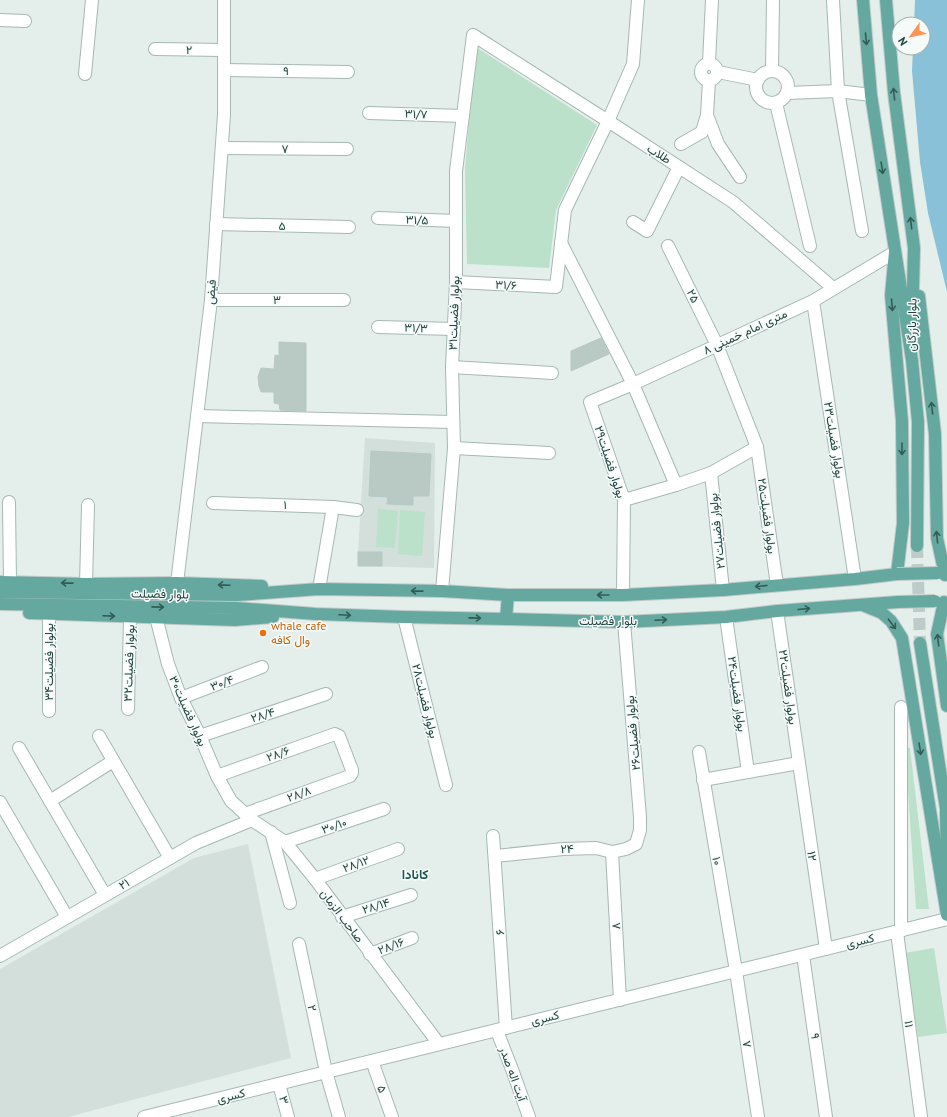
<svg xmlns="http://www.w3.org/2000/svg" width="947" height="1117" font-family="'PT Sans',Vazirmatn,sans-serif">
  <style>
    .built { fill: #d2dfdb }
    .green { fill: #bbe1cb }
    .water { fill: #88c1d8 }
    .building { fill: #b9cac5; stroke: #b6c9c4 }
    .lines { fill: none; stroke-linecap: round; stroke-linejoin: round }
    .major-tunnel { stroke: #bdccc8; stroke-width: 12; stroke-dasharray: 12 6; stroke-linecap: butt }
    .minor-casing { stroke: #a6b8b4; stroke-width: 14 }
    .major-casing { stroke: #c1cac9; stroke-width: 14 }
    .minor { stroke: #fff; stroke-width: 12 }
    .major { stroke: #65a8a0; stroke-width: 12 }
    .major-bridge-casing { stroke: #c1cac9; stroke-width: 14; stroke-linecap: butt }
    .major-bridge { stroke: #65a8a0; stroke-width: 12 }
    .oneway { stroke: #325c56 }
    .food-dot { fill: #e8710a; stroke: #f5fbf9; stroke-width: 1.5 }
    .labels { text-anchor: middle; stroke-width: 3; stroke-linejoin: round; paint-order: stroke }
    .street-label { font-size: 12px; fill: #21423e; stroke: #f5fbf9 }
    .food-label { font-size: 12px; fill: #c56008; stroke: #f5fbf9; text-anchor: start }
    .neighbourhood-label { font-size: 13px; font-weight: bold; fill: #1b5750; stroke: #f5fbf9 }
  </style>
  <rect width="100%" height="100%" fill="#e4efeb"/>
  <g class="built">
    <path d="M365,438L435,443L434,568L358,566V552Z"/>
    <path d="M248,844L291,1058L68,1117H0V969L194,858Z"/>
  </g>
  <g class="green">
    <path d="M476,47L597,125L556,210L549,268L467,264L465,168Z"/>
    <path d="M378,509L398,511L395,548L376,547Z"/>
    <path d="M400,510L425,512L422,556L398,554Z"/>
    <path d="M905,747L910,748L929,909H916Z"/>
    <path d="M934,948L947,1033L918,1037L905,953Z"/>
  </g>
  <path class="water" d="M915,0H947V292L928,213L920,162L912,71L913,48H923V24H914Z"/>
  <g class="building">
    <path d="M601,338L609,354L571,371V351Z"/>
    <path d="M279,342L306,343V411L280,410L279,404L274,403V392H261L259,386L258,377L261,368L274,369L275,355L279,356Z"/>
    <path d="M371,451L431,454L429,496H413V505L387,504L388,497L369,496Z"/>
    <rect x="358" y="552" width="24" height="14"/>
  </g>
  <g class="lines">
    <path class="major-tunnel" d="M917,546L920,643"/>
    <g class="minor-casing">
      <g id="minor">
        <path d="M833,0L838,91L862,231"/>
        <path d="M0,20L25,21"/>
        <path d="M155,49L224,50"/>
        <path d="M709,63L712,0"/>
        <circle cx="709" cy="72" r="8"/>
        <path d="M224,70L348,72"/>
        <path d="M772,71L773,0"/>
        <circle cx="772" cy="87" r="16"/>
        <path d="M718,72L758,80"/>
        <path d="M85,74L92,0"/>
        <path d="M709,80L707,115L718,144L740,177"/>
        <path d="M787,93L838,91L871,95"/>
        <path d="M776,103L810,246"/>
        <path d="M369,113L463,116"/>
        <path d="M681,144L702,132L707,115"/>
        <path d="M222,148L347,149"/>
        <path d="M378,218L456,221"/>
        <path d="M633,222L647,231L679,167"/>
        <path d="M216,224L349,227"/>
        <path d="M561,243L633,384L676,485"/>
        <path d="M668,246L717,345L757,447L777,585"/>
        <path d="M456,282L556,287L565,210L608,121L633,64L638,0"/>
        <path d="M211,300H344"/>
        <path d="M813,301L855,579"/>
        <path d="M378,327L454,329"/>
        <path d="M452,367L552,373"/>
        <path d="M197,416L453,422"/>
        <path d="M454,448L549,453"/>
        <path d="M711,473L723,590"/>
        <path d="M624,500L676,485L711,473L757,447"/>
        <path d="M9,502L10,583"/>
        <path d="M213,503L333,507L357,510"/>
        <path d="M177,583L211,300L224,115V0"/>
        <path d="M86,584L88,505"/>
        <path d="M319,589L333,507"/>
        <path d="M442,591L454,448L452,367L456,282V171L473,35L608,121L733,202L833,288"/>
        <path d="M623,595L624,500L590,402L633,384L813,301L895,252"/>
        <path d="M777,611L826,949"/>
        <path d="M156,617L168,664L181,698L200,736L217,776L231,801L252,820L285,842L315,879L439,1044"/>
        <path d="M404,617L446,785"/>
        <path d="M726,617L748,772"/>
        <path d="M181,698L262,667"/>
        <path d="M128,709L130,617"/>
        <path d="M49,711V613"/>
        <path d="M99,736L170,858"/>
        <path d="M200,736L326,694"/>
        <path d="M19,748L105,895"/>
        <path d="M699,752L736,971L758,1117"/>
        <path d="M217,776L335,734L339,736L352,770V773L350,776L245,814"/>
        <path d="M703,780L799,763"/>
        <path d="M50,801L113,761"/>
        <path d="M0,802L67,917"/>
        <path d="M271,832L290,903"/>
        <path d="M493,836L506,1028"/>
        <path d="M285,842L384,809"/>
        <path d="M612,852L620,1000"/>
        <path d="M495,856L563,849L596,848L612,852L626,849L636,844L640,830V817L624,622"/>
        <path d="M315,879L398,849"/>
        <path d="M342,917L411,895"/>
        <path d="M901,931V707"/>
        <path d="M897,932L921,1117"/>
        <path d="M299,944L326,1072L339,1117"/>
        <path d="M370,954L412,938"/>
        <path d="M803,955L826,1117"/>
        <path d="M0,956L196,843L252,820"/>
        <path d="M497,1031L513,1072L529,1117"/>
        <path d="M372,1061L392,1117"/>
        <path d="M279,1084L288,1117"/>
        <path d="M144,1117L947,919"/>
      </g>
    </g>
    <g class="major-casing">
      <g id="major">
        <path d="M863,0L871,95L912,360L918,422L917,546"/>
        <path d="M886,0L894,93L914,248L912,329"/>
        <path d="M919,296L935,434L937,538L945,575"/>
        <path d="M0,582L86,584L177,583L262,586"/>
        <path d="M0,592L237,595L319,589L442,591L508,595H623L723,590L855,579L897,574L903,523L902,421L891,295L895,252"/>
        <path d="M944,602L937,634L947,706"/>
        <path d="M0,604L236,608L316,614L404,617L506,619L624,622L726,617L777,611L898,602"/>
        <path d="M865,606L882,613L891,621L902,638L947,915"/>
        <path d="M29,613L235,620L273,617"/>
        <path d="M506,619L508,595"/>
        <path d="M920,643L947,815"/>
        <path d="M946,812L947,877"/>
      </g>
    </g>
    <use href="#minor" class="minor"/>
    <use href="#major" class="major"/>
    <g class="major-bridge-casing">
      <g id="major-bridge">
        <path d="M897,574L938,573"/>
        <path d="M898,602L935,601"/>
      </g>
    </g>
    <use href="#major-bridge" class="major-bridge"/>
  </g>
  <defs><path id="oneway-shaft" d="M-6 0H5M1.5-3L5.5 0L1.5 3" fill="none" stroke-width="1.6" stroke-linecap="round" stroke-linejoin="round"/></defs>
  <g class="oneway">
    <use href="#oneway-shaft" transform="translate(866 39) rotate(85)"/>
    <use href="#oneway-shaft" transform="translate(894 94) rotate(-96)"/>
    <use href="#oneway-shaft" transform="translate(882 168) rotate(81)"/>
    <use href="#oneway-shaft" transform="translate(911 223) rotate(-97)"/>
    <use href="#oneway-shaft" transform="translate(892 305) rotate(85)"/>
    <use href="#oneway-shaft" transform="translate(932 408) rotate(-96)"/>
    <use href="#oneway-shaft" transform="translate(902 449) rotate(90)"/>
    <use href="#oneway-shaft" transform="translate(937 537) rotate(-96)"/>
    <use href="#oneway-shaft" transform="translate(67 583) rotate(-179)"/>
    <use href="#oneway-shaft" transform="translate(224 585) rotate(-178)"/>
    <use href="#oneway-shaft" transform="translate(761 586) rotate(175)"/>
    <use href="#oneway-shaft" transform="translate(417 591) rotate(-179)"/>
    <use href="#oneway-shaft" transform="translate(603 595) rotate(180)"/>
    <use href="#oneway-shaft" transform="translate(158 607) rotate(1)"/>
    <use href="#oneway-shaft" transform="translate(804 609) rotate(-5)"/>
    <use href="#oneway-shaft" transform="translate(345 615) rotate(3)"/>
    <use href="#oneway-shaft" transform="translate(109 616) rotate(2)"/>
    <use href="#oneway-shaft" transform="translate(475 618) rotate(1)"/>
    <use href="#oneway-shaft" transform="translate(661 620) rotate(-3)"/>
    <use href="#oneway-shaft" transform="translate(892 624) rotate(53)"/>
    <use href="#oneway-shaft" transform="translate(938 640) rotate(-97)"/>
    <use href="#oneway-shaft" transform="translate(920 749) rotate(81)"/>
  </g>
  <circle class="food-dot" cx="263" cy="633" r="4"/>
  <g class="labels">
    <g class="street-label">
      <text transform="translate(189 50) rotate(1)" y="4">۲</text>
      <text transform="translate(286 71) rotate(1)" y="4">۹</text>
      <text transform="translate(416 114) rotate(2)" y="4">۳۱/۷</text>
      <text x="285" y="153">۷</text>
      <text transform="translate(659 154) rotate(33)" y="4">طلاب</text>
      <text transform="translate(417 220) rotate(2)" y="4">۳۱/۵</text>
      <text transform="translate(282 226) rotate(1)" y="4">۵</text>
      <text transform="translate(506 285) rotate(3)" y="4">۳۱/۶</text>
      <text transform="translate(211 292) rotate(-85)" y="4">فیض</text>
      <text transform="translate(693 296) rotate(64)" y="4">۲۵</text>
      <text x="277" y="304">۳</text>
      <text transform="translate(454 313) rotate(-88)" y="4">بولوار فضیلت۳۱</text>
      <text transform="translate(912 325) rotate(-89)" y="4">بلوار بازرگان</text>
      <text transform="translate(416 328) rotate(2)" y="4">۳۱/۳</text>
      <text transform="translate(745 332) rotate(-25)" y="4">۸ متری امام خمینی</text>
      <text transform="translate(834 440) rotate(81)" y="4">بولوار فضیلت۲۳</text>
      <text transform="translate(610 462) rotate(72)" y="4">بولوار فضیلت۲۹</text>
      <text transform="translate(285 505) rotate(2)" y="4">۱</text>
      <text transform="translate(767 516) rotate(82)" y="4">بولوار فضیلت۲۵</text>
      <text transform="translate(717 531) rotate(-96)" y="4">بولوار فضیلت۲۷</text>
      <text transform="translate(160 594) rotate(1)" y="4">بلوار فضیلت</text>
      <text x="608" y="625">بلوار فضیلت</text>
      <text transform="translate(49 662) rotate(-90)" y="4">بولوار فضیلت۳۴</text>
      <text transform="translate(129 663) rotate(-88)" y="4">بولوار فضیلت۳۲</text>
      <text transform="translate(222 683) rotate(-21)" y="4">۳۰/۴</text>
      <text transform="translate(788 687) rotate(82)" y="4">بولوار فضیلت۲۲</text>
      <text transform="translate(737 694) rotate(82)" y="4">بولوار فضیلت۲۴</text>
      <text transform="translate(425 701) rotate(76)" y="4">بولوار فضیلت۲۸</text>
      <text transform="translate(188 711) rotate(66)" y="4">بولوار فضیلت۳۰</text>
      <text transform="translate(263 715) rotate(-18)" y="4">۲۸/۴</text>
      <text transform="translate(633 733) rotate(-95)" y="4">بولوار فضیلت۲۶</text>
      <text transform="translate(278 754) rotate(-20)" y="4">۲۸/۶</text>
      <text transform="translate(299 794) rotate(-20)" y="4">۲۸/۸</text>
      <text transform="translate(334 826) rotate(-19)" y="4">۳۰/۱۰</text>
      <text transform="translate(567 849) rotate(-3)" y="4">۲۴</text>
      <text transform="translate(812 856) rotate(82)" y="4">۱۲</text>
      <text transform="translate(717 861) rotate(80)" y="4">۱۰</text>
      <text transform="translate(356 864) rotate(-20)" y="4">۲۸/۱۲</text>
      <text transform="translate(124 884) rotate(-30)" y="4">۲۱</text>
      <text transform="translate(376 906) rotate(-17)" y="4">۲۸/۱۴</text>
      <text transform="translate(342 916) rotate(53)" y="4">صاحب الزمان</text>
      <text transform="translate(616 926) rotate(-93)" y="4">۸</text>
      <text transform="translate(500 932) rotate(-94)" y="4">۶</text>
      <text transform="translate(860 941) rotate(-14)" y="4">کسری</text>
      <text transform="translate(391 946) rotate(-21)" y="4">۲۸/۱۶</text>
      <text transform="translate(312 1008) rotate(78)" y="4">۲</text>
      <text transform="translate(545 1018) rotate(-14)" y="4">کسری</text>
      <text transform="translate(909 1024) rotate(83)" y="4">۱۱</text>
      <text transform="translate(815 1036) rotate(82)" y="4">۹</text>
      <text transform="translate(747 1044) rotate(81)" y="4">۷</text>
      <text transform="translate(513 1074) rotate(70)" y="4">آیت اله صدر</text>
      <text transform="translate(382 1089) rotate(71)" y="4">۵</text>
      <text transform="translate(231 1096) rotate(-14)" y="4">کسری</text>
      <text transform="translate(284 1100) rotate(75)" y="4">۳</text>
    </g>
    <g class="food-label">
      <text x="271" y="630">whale cafe<tspan x="271" dy="14">وال کافه</tspan></text>
    </g>
    <g class="neighbourhood-label">
      <text x="415" y="879">کانادا</text>
    </g>
  </g>
  <g transform="translate(911 36) rotate(237)"><circle r="19" fill="#f5fbf9" stroke="#a0b1ae"/>
  <path d="M0-3L7 15L0 10L-7 15Z" fill="#fd9453"/>
  <text y="-6" font-size="11" font-weight="bold" text-anchor="middle" fill="#21423e">N</text>
  </g>
</svg>
